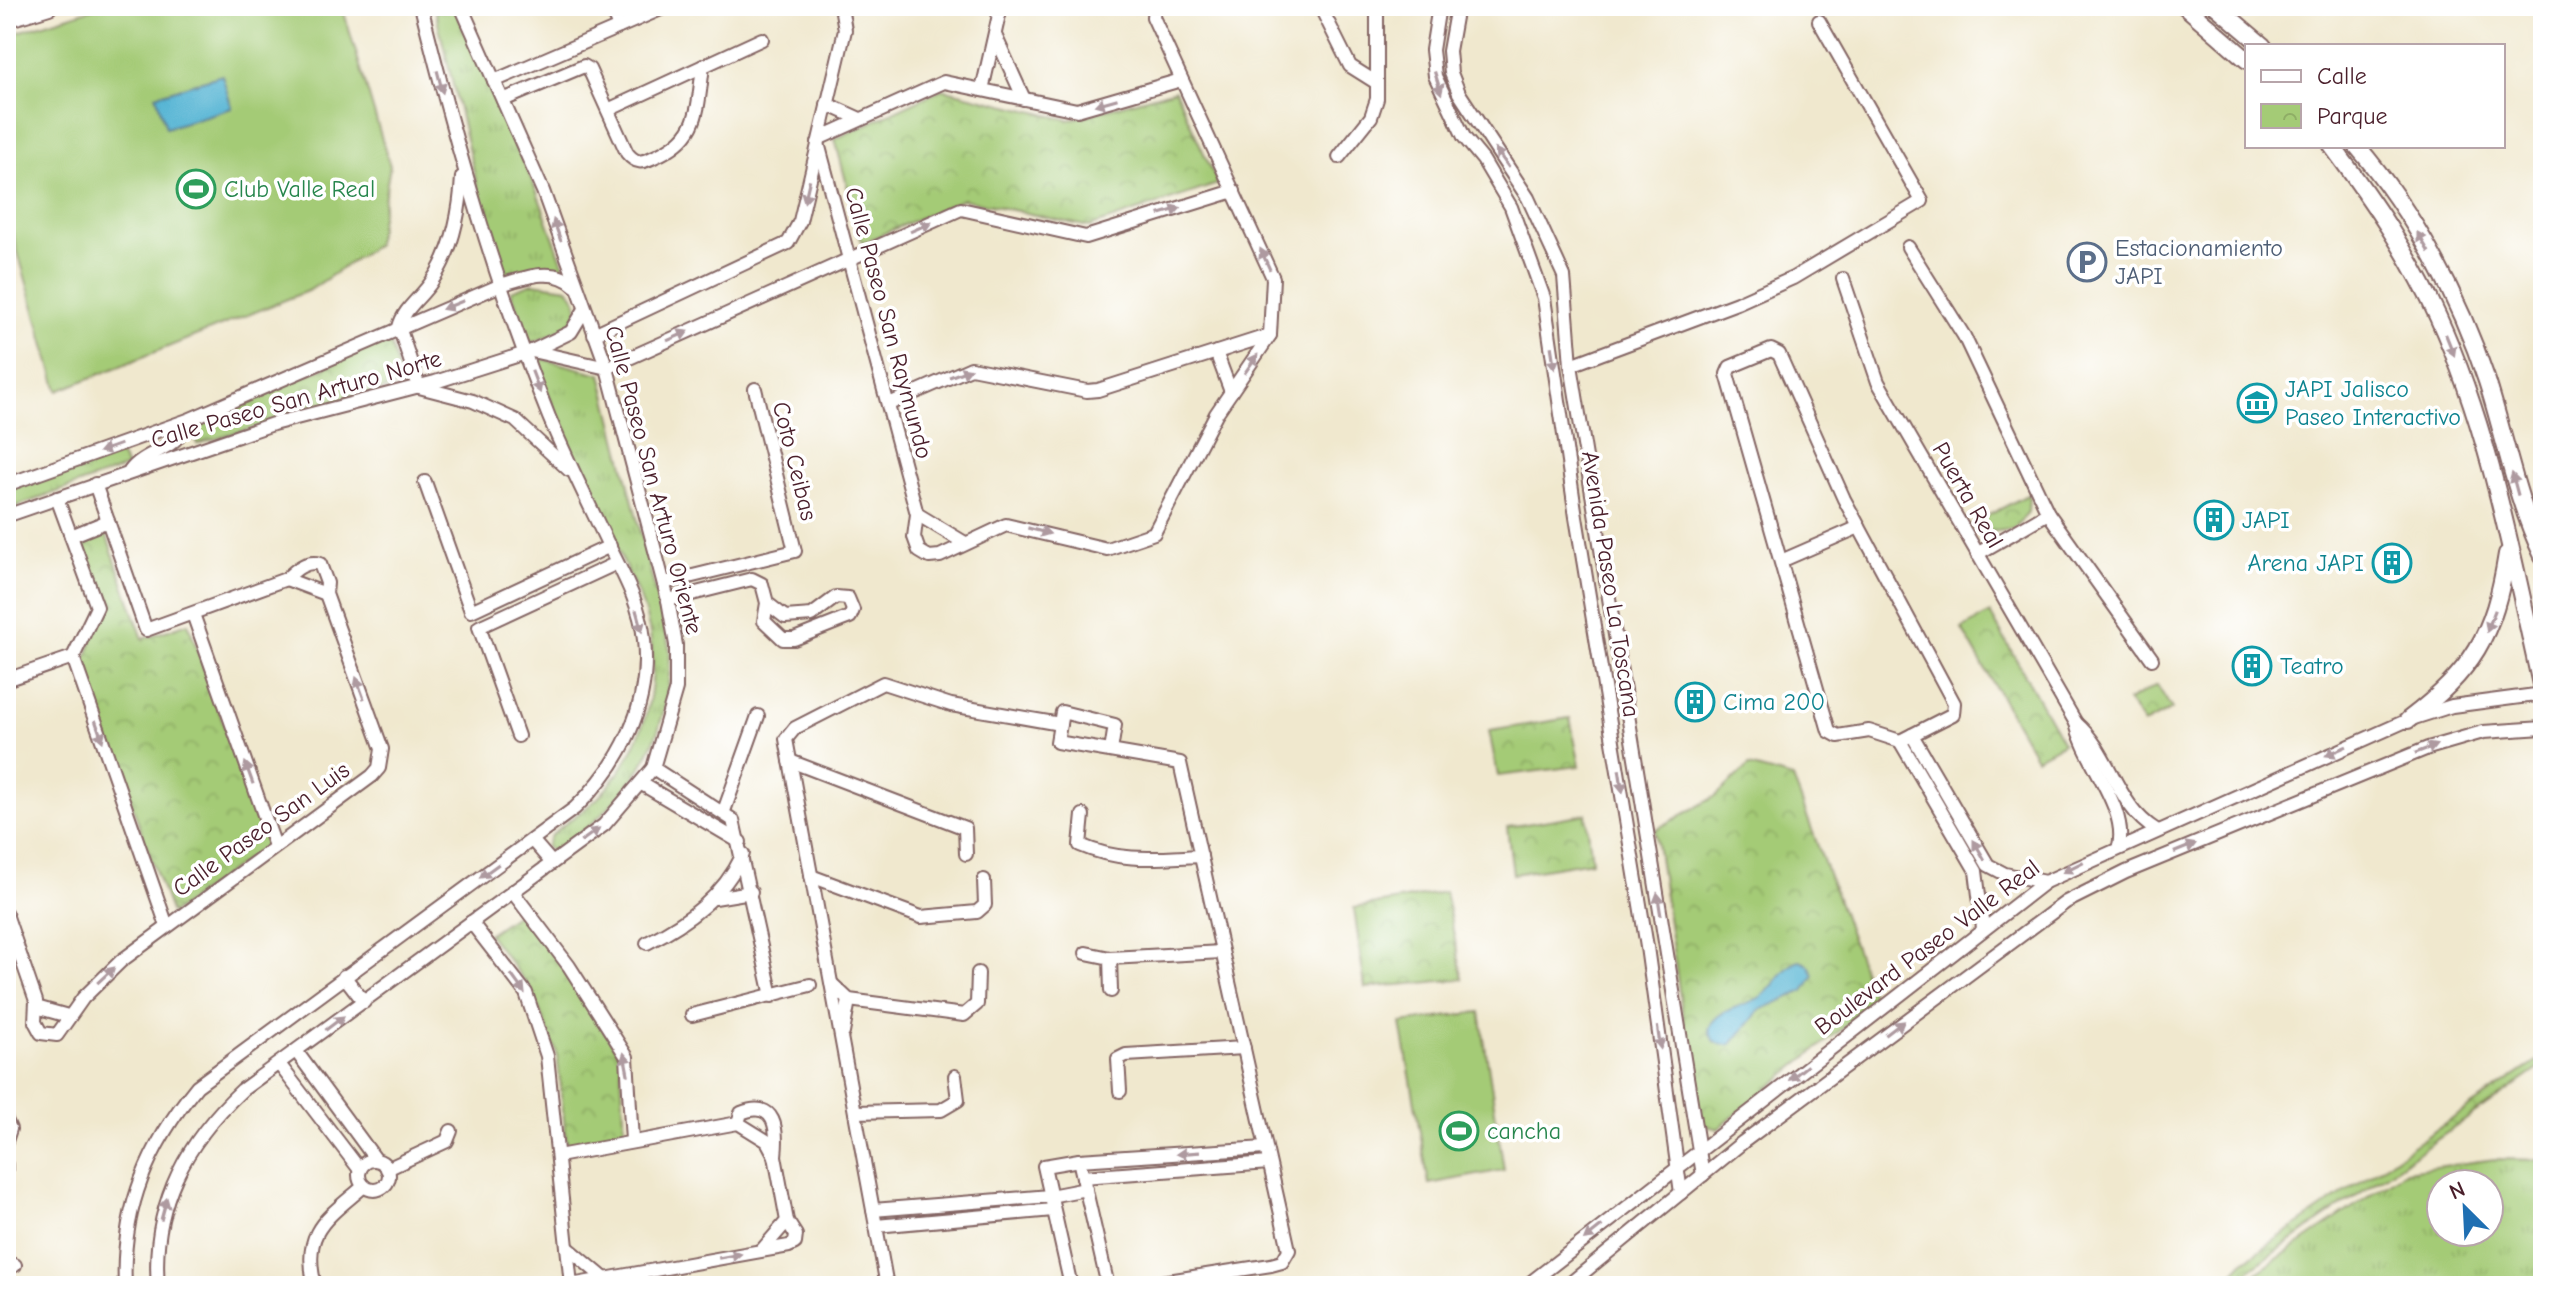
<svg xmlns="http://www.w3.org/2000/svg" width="2549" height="1292" font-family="'Comic Neue',sans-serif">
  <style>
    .grass { fill: url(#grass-tufts); stroke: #777550; stroke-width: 2; fill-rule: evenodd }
    .park { fill: url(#park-crowns); stroke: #777550; stroke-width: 2 }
    .pitch { fill: #a4cb76; stroke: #777550; stroke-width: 2 }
    .water { fill: #56b5d4; stroke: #506a80; stroke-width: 2 }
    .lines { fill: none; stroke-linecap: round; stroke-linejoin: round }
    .minor-casing { stroke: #846564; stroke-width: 16 }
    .major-casing { stroke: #846564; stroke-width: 20 }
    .minor { stroke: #fff; stroke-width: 12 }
    .major { stroke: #fff; stroke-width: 16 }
    .oneway { fill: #ae9aa0 }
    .labels { text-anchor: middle; stroke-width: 7; stroke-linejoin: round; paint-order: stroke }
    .leisure-label { font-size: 24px; fill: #27864d; stroke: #fff; text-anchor: start }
    .service-label { font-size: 24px; fill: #4e5e75; stroke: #fff; text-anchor: start }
    .street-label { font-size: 24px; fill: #4a1f2b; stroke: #fff }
    .culture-label { font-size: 24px; fill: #0d838f; stroke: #fff; text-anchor: start }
  </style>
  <defs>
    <pattern id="grass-tufts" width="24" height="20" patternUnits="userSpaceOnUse" patternTransform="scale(2)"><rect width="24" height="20" fill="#a4cb76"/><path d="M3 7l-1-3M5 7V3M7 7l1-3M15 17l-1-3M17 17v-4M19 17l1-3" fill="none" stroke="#8fae66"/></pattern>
    <pattern id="park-crowns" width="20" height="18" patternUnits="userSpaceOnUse" patternTransform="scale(2)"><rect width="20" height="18" fill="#a4cb76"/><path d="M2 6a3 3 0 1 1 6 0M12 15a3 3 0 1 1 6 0" fill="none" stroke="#8fae66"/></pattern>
  </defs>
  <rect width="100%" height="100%" fill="#fff"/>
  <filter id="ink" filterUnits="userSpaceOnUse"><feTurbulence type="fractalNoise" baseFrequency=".0125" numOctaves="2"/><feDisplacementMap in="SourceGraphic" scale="16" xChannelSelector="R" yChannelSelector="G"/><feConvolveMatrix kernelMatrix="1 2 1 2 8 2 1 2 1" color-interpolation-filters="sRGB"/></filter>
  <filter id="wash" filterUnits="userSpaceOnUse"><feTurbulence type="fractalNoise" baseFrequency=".006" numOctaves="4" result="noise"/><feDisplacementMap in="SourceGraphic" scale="32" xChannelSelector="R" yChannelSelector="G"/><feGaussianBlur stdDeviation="1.8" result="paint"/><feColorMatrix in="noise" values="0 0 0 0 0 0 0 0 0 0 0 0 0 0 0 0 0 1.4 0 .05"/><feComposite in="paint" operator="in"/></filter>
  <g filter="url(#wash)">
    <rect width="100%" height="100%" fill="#f0e8ce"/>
    <g class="grass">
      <path d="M434,6H454L536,190L565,269L543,265L505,273L485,218Z"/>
      <path d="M533,283L568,288C596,320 555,334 530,343L511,291Z"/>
      <path d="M535,357L601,374L670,650C671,746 629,799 555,853L546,847L550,837C564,822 583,812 598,798C650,743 667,668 640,598L561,428Z"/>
      <path d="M115,447L127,467L6,510V487Z"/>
      <path d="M2495,1159L2543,1160V1286H2245L2258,1272L2406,1171ZM2489,1184V1232H2441V1184Z"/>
    </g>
    <g class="park">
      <path d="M942,89L1069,120L1175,90L1218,184L1089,227L963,199L862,243L835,139Z"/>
      <path d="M389,339L402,385L197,444L190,427Z"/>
      <path d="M2029,494L2028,512L2014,529L1989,532L1968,526Z"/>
      <path d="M105,531L143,639L188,623L266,845L171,914L83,668L104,607L80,540Z"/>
      <path d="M1990,613L2063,743L2036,758L1962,629Z"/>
      <path d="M2157,685L2172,709L2144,724L2128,701Z"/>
      <path d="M1570,718L1580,766L1498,776L1489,731Z"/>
      <path d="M1749,766L1793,778L1875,1002L1718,1129L1699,1123L1655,830L1716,796Z"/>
      <path d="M1586,814L1592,861L1513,874L1507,827Z"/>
      <path d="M1445,892L1463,979L1365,988L1354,908Z"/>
      <path d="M520,912L561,965L620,1055L625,1135L567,1148L557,1053L531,989L488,934Z"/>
      <path d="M2543,1057V1066L2252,1268L2234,1286H2220L2243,1262Z"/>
    </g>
    <g class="pitch">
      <path d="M101,6H342L390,166L376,245L310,290L58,391L6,211V36Z"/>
      <path d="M1480,1012L1504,1170L1429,1184L1401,1023Z"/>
    </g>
    <g class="water">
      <path d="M222,75L232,108L166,128L156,95Z"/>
      <path d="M1800,961L1809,965L1814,975L1804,991L1760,1010L1732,1044C1720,1047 1711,1042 1709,1029C1715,1008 1746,1007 1762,996C1776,986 1783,965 1800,961Z"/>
    </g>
  </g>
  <g filter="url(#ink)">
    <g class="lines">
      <g class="minor-casing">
        <g id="minor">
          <path d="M610,6L619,27"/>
          <path d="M1320,6L1350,66L1377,83"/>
          <path d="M1439,6L1432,50L1435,76L1464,137L1483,160L1511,207L1544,298L1576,517L1647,947L1681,1193"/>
          <path d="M1457,6L1449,51L1451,73L1459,93L1528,198L1564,276L1571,365L1703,1175"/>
          <path d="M995,35L1024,99"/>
          <path d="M494,81L668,6"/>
          <path d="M982,90L1001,6"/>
          <path d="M503,100L584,66L589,69L627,153C636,164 642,163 654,157C700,137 697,112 703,66"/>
          <path d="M827,104L860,119"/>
          <path d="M608,110L762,39"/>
          <path d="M820,138L944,82L1077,110L1181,80"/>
          <path d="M818,143L917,514L914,537L919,551L929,557L940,556L1006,525L1107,549L1154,533L1216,414L1270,335L1273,278L1153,17L1154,6"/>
          <path d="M1339,157L1371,117L1377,99V6"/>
          <path d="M462,177C460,214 453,250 432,281C422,297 404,308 399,327L419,387L473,401L515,420L569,470"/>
          <path d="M1908,247L1964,336L2048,513"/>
          <path d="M1843,279L1878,382L2076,723C2085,762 2128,808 2119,846"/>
          <path d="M594,334L788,243L800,221L845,30L841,6"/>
          <path d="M1771,350L1779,354L1844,499L1954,703L1953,714L1900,741L1869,731L1838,736L1829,731L1727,374L1730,367Z"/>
          <path d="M532,351L607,368L961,209L1086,237L1234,191"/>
          <path d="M1216,352L1231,392"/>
          <path d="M1571,365L1737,303L1793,278L1922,201L1819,21"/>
          <path d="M889,404L971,368L1087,391L1098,390L1270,335"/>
          <path d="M130,471C143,453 170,450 179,435L175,425"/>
          <path d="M425,482L471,611L610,546"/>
          <path d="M6,485L188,420L501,285C525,277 555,266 575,286"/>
          <path d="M917,514L965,543"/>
          <path d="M6,516L273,424L435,382L532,351L571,332L585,309"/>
          <path d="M71,536L108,521"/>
          <path d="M1977,554L2048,513L2152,659"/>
          <path d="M1781,561L1859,527"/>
          <path d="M286,579L326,594"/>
          <path d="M664,583L795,551L755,389"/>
          <path d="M668,600L752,579L762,584L767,603L785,617L812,615L836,597L848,598L853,610L850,617L842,620L794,639H783L764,621L767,603"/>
          <path d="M193,614L275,846"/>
          <path d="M73,657L167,926"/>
          <path d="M6,680L73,657L97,607L57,498"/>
          <path d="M2076,723C2111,753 2116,806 2156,830"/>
          <path d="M1912,735L1988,865L2005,874L2045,882"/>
          <path d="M518,736L479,627L617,563"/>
          <path d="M1900,741L1976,871L1983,928"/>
          <path d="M1111,751L1115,725L1062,712L1057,742L1180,763L1289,1250L1282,1262L1271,1265L1155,1283"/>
          <path d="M790,761L965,828L966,854"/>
          <path d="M653,768L733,820L772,996"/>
          <path d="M642,784L740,842"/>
          <path d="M724,811L758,716"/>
          <path d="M1083,815L1080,845C1121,863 1157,858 1201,856"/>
          <path d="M532,840L552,863"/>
          <path d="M811,876L921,917L977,912L985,905L984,880"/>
          <path d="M512,891L569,966L627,1057L632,1141"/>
          <path d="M715,898L751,892"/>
          <path d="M6,914L36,1001L35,1022L41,1033L57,1035L83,998L121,961L372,776L379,768L382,749L326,594L327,583L320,564C306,560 295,570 286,579L146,630L95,484"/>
          <path d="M471,922L526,993L547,1056L571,1285L789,1246L795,1243L796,1235L787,1221"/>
          <path d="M647,943C688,922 723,897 743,854"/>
          <path d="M1086,953L1110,958L1222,952"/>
          <path d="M1110,958L1111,991"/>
          <path d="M344,976L364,1002"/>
          <path d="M831,983L849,1000L964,1015L977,1004L978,973"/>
          <path d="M36,1007L68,1016"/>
          <path d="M692,1015L810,985"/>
          <path d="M843,1033L849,1000"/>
          <path d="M296,1051L376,1160"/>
          <path d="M279,1064L360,1170"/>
          <path d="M1120,1091L1118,1059L1126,1055L1244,1048"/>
          <path d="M855,1112L941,1110L958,1100L955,1076"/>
          <path d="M6,1120L10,1129L6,1141"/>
          <path d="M738,1123L741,1113C776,1099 778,1130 775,1156"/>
          <path d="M558,1156L738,1123L767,1141L775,1156L787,1221L762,1250"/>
          <path d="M1079,1160L1108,1286"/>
          <circle cx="374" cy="1175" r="15"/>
          <path d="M6,1165V1179"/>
          <path d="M387,1169L447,1141L451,1131"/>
          <path d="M1083,1177L1269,1163"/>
          <path d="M873,1210L1050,1196L1086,1189"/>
          <path d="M876,1226L1053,1210"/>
          <path d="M567,1247L605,1279"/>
          <path d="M6,1263L15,1265"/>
          <path d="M125,1286C121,1208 149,1145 197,1086L575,808C621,764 651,706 644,640C641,606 623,574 608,544C588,502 567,460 549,417C495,283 456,146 421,6"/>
          <path d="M158,1286C151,1206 185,1143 242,1090L604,825L653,768L676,689V645L668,600L607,368L543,191L461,6"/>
          <path d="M315,1286C301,1231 326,1219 364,1186"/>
          <path d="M887,1286L786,739L795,728L883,683L951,705L1060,724"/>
          <path d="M1071,1286L1044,1166L1079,1160L1265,1148"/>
          <path d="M1526,1286L2045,882L2408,720L2452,706L2543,694"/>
          <path d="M1567,1286L1743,1142L2066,902L2126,872L2428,748L2483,732L2543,728"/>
        </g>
      </g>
      <g class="major-casing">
        <g id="major">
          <path d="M2185,6L2247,60"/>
          <path d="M2216,6L2263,46"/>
          <path d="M6,19L49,6"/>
          <path d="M2332,146C2372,200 2410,255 2438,317C2492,435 2514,567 2543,693"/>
          <path d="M2357,146C2415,214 2459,297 2487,381C2506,440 2516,500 2543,556"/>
          <path d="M2408,720C2473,670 2494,636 2507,554"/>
        </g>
      </g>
      <use href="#minor" class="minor"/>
      <use href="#major" class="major"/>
    </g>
    <defs><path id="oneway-solid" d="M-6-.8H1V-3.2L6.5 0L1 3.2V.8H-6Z" transform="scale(2)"/></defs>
    <g class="oneway">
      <use href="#oneway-solid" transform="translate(440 82) rotate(76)"/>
      <use href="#oneway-solid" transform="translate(1438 83) rotate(73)"/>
      <use href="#oneway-solid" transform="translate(1106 102) rotate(164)"/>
      <use href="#oneway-solid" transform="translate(1502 158) rotate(-126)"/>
      <use href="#oneway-solid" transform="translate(807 191) rotate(103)"/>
      <use href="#oneway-solid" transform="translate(1170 211) rotate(-17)"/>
      <use href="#oneway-solid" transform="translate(921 227) rotate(-24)"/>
      <use href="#oneway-solid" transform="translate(557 230) rotate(-109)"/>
      <use href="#oneway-solid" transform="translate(2423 242) rotate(-120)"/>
      <use href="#oneway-solid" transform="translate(1265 259) rotate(-115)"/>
      <use href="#oneway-solid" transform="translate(453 305) rotate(158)"/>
      <use href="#oneway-solid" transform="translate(678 336) rotate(-24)"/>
      <use href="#oneway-solid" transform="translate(2450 345) rotate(68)"/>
      <use href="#oneway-solid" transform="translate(1553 358) rotate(81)"/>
      <use href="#oneway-solid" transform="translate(1251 364) rotate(-55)"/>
      <use href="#oneway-solid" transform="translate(960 373) rotate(-21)"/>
      <use href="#oneway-solid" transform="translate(536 382) rotate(69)"/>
      <use href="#oneway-solid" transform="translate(110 448) rotate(161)"/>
      <use href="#oneway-solid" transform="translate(2515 484) rotate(-105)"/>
      <use href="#oneway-solid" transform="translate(1039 531) rotate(15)"/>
      <use href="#oneway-solid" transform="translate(639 621) rotate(75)"/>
      <use href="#oneway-solid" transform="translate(2491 621) rotate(111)"/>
      <use href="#oneway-solid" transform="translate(360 688) rotate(-110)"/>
      <use href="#oneway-solid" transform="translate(99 731) rotate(71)"/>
      <use href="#oneway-solid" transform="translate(2426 749) rotate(-21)"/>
      <use href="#oneway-solid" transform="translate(2336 751) rotate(156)"/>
      <use href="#oneway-solid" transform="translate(249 773) rotate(-110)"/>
      <use href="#oneway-solid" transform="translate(1621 781) rotate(81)"/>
      <use href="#oneway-solid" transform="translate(590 835) rotate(-36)"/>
      <use href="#oneway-solid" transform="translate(2185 848) rotate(-22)"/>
      <use href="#oneway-solid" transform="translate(1979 850) rotate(-120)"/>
      <use href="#oneway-solid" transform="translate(2073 867) rotate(153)"/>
      <use href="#oneway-solid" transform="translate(489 871) rotate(144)"/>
      <use href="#oneway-solid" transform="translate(1659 904) rotate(-99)"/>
      <use href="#oneway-solid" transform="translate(106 975) rotate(-43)"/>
      <use href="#oneway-solid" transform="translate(518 984) rotate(54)"/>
      <use href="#oneway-solid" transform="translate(335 1023) rotate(-37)"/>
      <use href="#oneway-solid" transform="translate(1895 1028) rotate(-37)"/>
      <use href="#oneway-solid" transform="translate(1659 1038) rotate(82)"/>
      <use href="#oneway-solid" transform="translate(626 1064) rotate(-101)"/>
      <use href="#oneway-solid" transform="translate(1798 1073) rotate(142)"/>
      <use href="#oneway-solid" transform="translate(1188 1153) rotate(176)"/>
      <use href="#oneway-solid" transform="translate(164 1209) rotate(-75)"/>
      <use href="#oneway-solid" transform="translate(1593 1233) rotate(142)"/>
      <use href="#oneway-solid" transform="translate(730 1256) rotate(-10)"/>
    </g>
  </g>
  <defs>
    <g id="stadium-ring" transform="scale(2)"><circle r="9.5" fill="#fff" stroke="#2e9e5b" stroke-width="1.5"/><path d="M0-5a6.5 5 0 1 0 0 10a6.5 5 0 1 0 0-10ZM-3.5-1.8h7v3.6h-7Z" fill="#2e9e5b"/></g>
    <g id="parking-ring" transform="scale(2)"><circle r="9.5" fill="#fff" stroke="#5c6f8a" stroke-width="1.5"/><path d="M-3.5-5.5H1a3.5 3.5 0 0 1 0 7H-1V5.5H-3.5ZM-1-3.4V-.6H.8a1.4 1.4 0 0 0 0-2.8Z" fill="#5c6f8a"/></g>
    <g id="museum-ring" transform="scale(2)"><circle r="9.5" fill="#fff" stroke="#0f9aa8" stroke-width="1.5"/><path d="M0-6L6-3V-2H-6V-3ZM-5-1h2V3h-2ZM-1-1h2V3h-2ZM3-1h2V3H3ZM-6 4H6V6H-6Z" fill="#0f9aa8"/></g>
    <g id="building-ring" transform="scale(2)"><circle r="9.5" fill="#fff" stroke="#0f9aa8" stroke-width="1.5"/><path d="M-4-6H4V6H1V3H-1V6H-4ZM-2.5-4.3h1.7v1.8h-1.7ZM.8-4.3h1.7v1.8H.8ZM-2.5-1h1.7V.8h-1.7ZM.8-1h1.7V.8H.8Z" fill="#0f9aa8"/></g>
  </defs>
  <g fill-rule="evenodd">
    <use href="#stadium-ring" x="196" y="189"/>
    <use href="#parking-ring" x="2087" y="262"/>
    <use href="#museum-ring" x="2257" y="403"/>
    <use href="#building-ring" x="2214" y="520"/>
    <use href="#building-ring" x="2392" y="563"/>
    <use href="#building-ring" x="2252" y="666"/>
    <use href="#building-ring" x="1695" y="702"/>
    <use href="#stadium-ring" x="1459" y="1131"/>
  </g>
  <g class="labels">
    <g class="leisure-label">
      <text x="224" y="197">Club Valle Real</text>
      <text x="1487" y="1139">cancha</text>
    </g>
    <g class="service-label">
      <text x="2115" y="256">Estacionamiento<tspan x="2115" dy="28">JAPI</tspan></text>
    </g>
    <g class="street-label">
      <text transform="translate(889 323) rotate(75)" y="8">Calle Paseo San Raymundo</text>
      <text transform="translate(296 399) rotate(-16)" y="8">Calle Paseo San Arturo Norte</text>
      <text transform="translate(795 461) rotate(76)" y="8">Coto Ceibas</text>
      <text transform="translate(654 480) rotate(75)" y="8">Calle Paseo San Arturo Oriente</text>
      <text transform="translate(1968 495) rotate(60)" y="8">Puerta Real</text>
      <text transform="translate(1611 584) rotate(81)" y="8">Avenida Paseo La Toscana</text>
      <text transform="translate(261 829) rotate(-36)" y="8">Calle Paseo San Luis</text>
      <text transform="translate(1927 947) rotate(-37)" y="8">Boulevard Paseo Valle Real</text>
    </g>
    <g class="culture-label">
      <text x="2285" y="397">JAPI Jalisco<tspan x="2285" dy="28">Paseo Interactivo</tspan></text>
      <text x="2242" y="528">JAPI</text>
      <text x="2364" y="571" text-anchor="end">Arena JAPI</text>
      <text x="2280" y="674">Teatro</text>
      <text x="1723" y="710">Cima 200</text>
    </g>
  </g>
  <rect width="2549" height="1292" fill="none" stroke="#fff" stroke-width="32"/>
  <rect x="2245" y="44" width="260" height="104" fill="#ffffff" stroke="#b7a5aa" stroke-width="2"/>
  <rect x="2261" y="70" width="40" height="12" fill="#ffffff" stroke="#b7a5aa" stroke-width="2"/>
  <text x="2317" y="84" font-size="24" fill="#4a1f2b">Calle</text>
  <rect x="2261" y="104" width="40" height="24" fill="url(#park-crowns)" stroke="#b7a5aa" stroke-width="2"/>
  <text x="2317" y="124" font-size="24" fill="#4a1f2b">Parque</text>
  <g transform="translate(2465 1208) rotate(336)"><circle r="38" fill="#ffffff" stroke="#b7a5aa" stroke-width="2"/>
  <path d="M0-6L14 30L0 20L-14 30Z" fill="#1f6fb2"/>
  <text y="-12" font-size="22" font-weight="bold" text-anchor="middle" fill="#4a1f2b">N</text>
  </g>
</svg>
